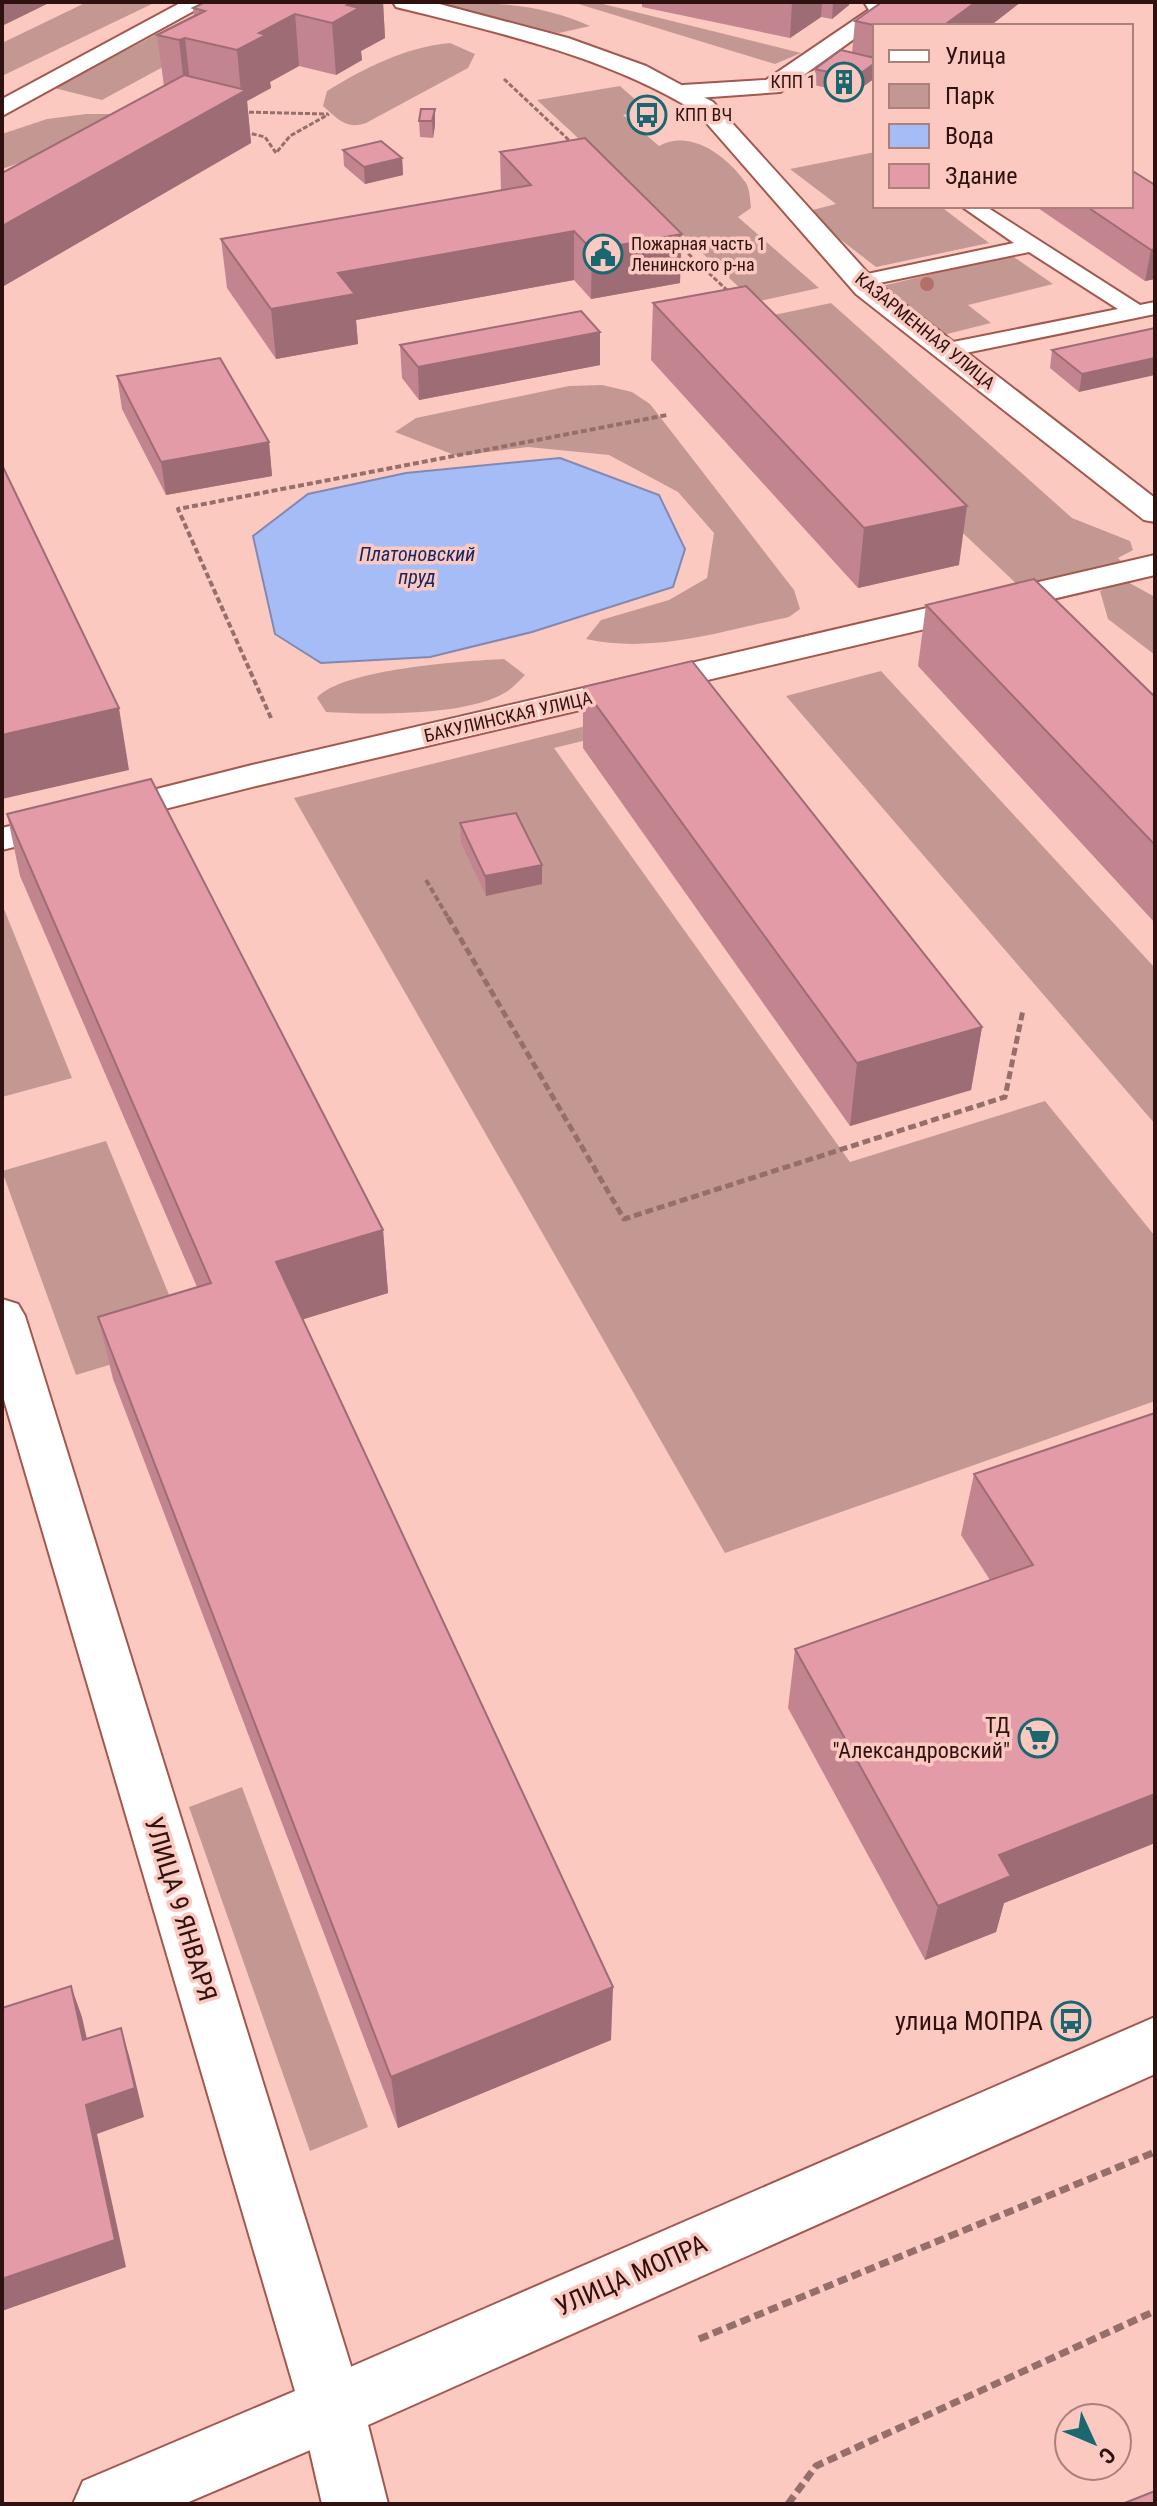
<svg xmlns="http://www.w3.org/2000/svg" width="1157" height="2506" font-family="'Roboto Condensed',sans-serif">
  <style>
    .green { fill: #c49892 }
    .water { fill: #a5bcf6; stroke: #8289b1; stroke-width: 2 }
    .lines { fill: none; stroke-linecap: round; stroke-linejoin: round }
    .lane-casing { stroke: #a2584f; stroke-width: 4 }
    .street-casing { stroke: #a2584f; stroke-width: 4 }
    .secondary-casing { stroke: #a2584f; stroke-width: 4 }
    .path-far3 { stroke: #976f6a; stroke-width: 3; stroke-dasharray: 5 2; stroke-linecap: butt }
    .path-far2 { stroke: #976f6a; stroke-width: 4; stroke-dasharray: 6 3; stroke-linecap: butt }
    .path-far1 { stroke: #976f6a; stroke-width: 5; stroke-dasharray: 8 4; stroke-linecap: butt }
    .path { stroke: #976f6a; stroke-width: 7; stroke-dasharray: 10 5; stroke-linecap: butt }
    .lane { fill: #fff; fill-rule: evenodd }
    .street { fill: #fff; fill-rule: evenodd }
    .secondary { fill: #fff; fill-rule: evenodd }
    .tree { fill: #b36f68 }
    .wall { fill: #c28590 }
    .shaded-wall { fill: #9e6c75 }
    .building { fill: #e29ba7; stroke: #9e6c75; stroke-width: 2 }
    .labels { text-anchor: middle; stroke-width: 7; stroke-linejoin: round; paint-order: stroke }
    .far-poi-label { font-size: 18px; fill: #2f120f; stroke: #fcc9c1; text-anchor: start }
    .far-street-label { font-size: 18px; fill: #2f120f; stroke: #fcc9c1 }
    .far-water-label { font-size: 20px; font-style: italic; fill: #152566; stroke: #fcc9c1 }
    .poi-label { font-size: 22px; fill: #2f120f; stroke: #fcc9c1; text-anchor: end }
    .near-street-label { font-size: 26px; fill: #2f120f; stroke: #fcc9c1 }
    .near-poi-label { font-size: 26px; fill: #2f120f; stroke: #fcc9c1; text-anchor: end }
  </style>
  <rect width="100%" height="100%" fill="#fcc9c1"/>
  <g class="green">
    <path d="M87,2H156L2,76V43Z"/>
    <path d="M218,2L279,4L102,100L54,88Z"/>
    <path d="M439,2C492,2 542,4 590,26L559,33L536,30Z"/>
    <path d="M572,2H595L801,53L775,64Z"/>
    <path d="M450,43L475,54L468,68L366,123C346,130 338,119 323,106L327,91C365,68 405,47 450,43Z"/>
    <path d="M620,86L647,110L623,115L659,146C691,128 728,157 746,183C750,190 750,200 751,208L738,217L819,288L755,302L537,100Z"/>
    <path d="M86,114H123L118,128L2,169V134L47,119Z"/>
    <path d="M875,152V206H940L989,243L876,267L805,212L836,204L790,169Z"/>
    <path d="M1011,255L1053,284L968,305L991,323L943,335L878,287Z"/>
    <path d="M831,303L1072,518L1130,541L1133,550L1118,558L1123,563L1022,589L740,322Z"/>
    <path d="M602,385L632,392L650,404L794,590L800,609L789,617C722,631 654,654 586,639L601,620L669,600L707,578L714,533L678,492L609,455L528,447L457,456L395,432L416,418L569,386Z"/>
    <path d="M1124,580L1155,597V655L1108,619L1100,591Z"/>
    <path d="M504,659L525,675C519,681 513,688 506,692C470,716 370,715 326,712L317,698C341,669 464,661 504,659Z"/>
    <path d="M881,671L1155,968V1124L786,696Z"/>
    <path d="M683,702L693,714L554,748L850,1162L1045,1101L1155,1236V1401L725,1553L294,798Z"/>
    <path d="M2,904L72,1078L2,1097Z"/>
    <path d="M106,1141L188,1341L76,1375L2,1171Z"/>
    <path d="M242,1787L368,2127L310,2151L189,1807Z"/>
  </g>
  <path class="water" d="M560,458L659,495L685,549L673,587L532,632L430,657L321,663L275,634L253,536L308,494L406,473Z"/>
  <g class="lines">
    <g class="lane-casing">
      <path id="lane" d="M961,206H985L1140,305L1155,302V314L946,357L938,355L935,350L938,345L1118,309L1029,252L860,287L853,285L850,281L853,277L1014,243Z"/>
    </g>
    <g class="street-casing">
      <g id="street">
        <path d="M182,2H210L2,116V99Z"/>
        <path d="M864,2H887L893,11L780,92L683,99L671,92L683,85L766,80L869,10Z"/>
        <path d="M1155,555V575L256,786L2,850V828L252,765Z"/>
        <path d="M2,1299L18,1304L25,1316L364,2408L355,2431L184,2504H73L83,2481L295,2391L2,1393Z"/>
      </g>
    </g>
    <g class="secondary-casing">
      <g id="secondary">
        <path d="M393,2H432L568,38L646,66L713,102L876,282L1155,498V522L1144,520L856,294L697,112C604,55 500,33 396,7Z"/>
        <path d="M1155,2017V2074L368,2425L388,2504H322L300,2408L309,2385Z"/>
      </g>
    </g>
    <g class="path-far3">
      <path d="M504,79L572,143"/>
      <path d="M242,112L328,114"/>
      <path d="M245,132L265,137L276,153L290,136L329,114"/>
      <path d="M678,244L729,292"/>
    </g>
    <g class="path-far2">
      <path d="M271,718L178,509L667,415"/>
      <path d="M426,880L449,919"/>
    </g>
    <path class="path-far1" d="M448,917L624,1219L1005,1097L1023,1010"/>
    <g class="path">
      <path d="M699,2339L1155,2152"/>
      <path d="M788,2504L816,2466L1155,2311"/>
    </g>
    <use href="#lane" class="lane"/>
    <use href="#street" class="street"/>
    <use href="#secondary" class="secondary"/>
  </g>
  <circle class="tree" cx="927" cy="284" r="7"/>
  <g class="wall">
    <path d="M383,2L385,38L361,51L362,60L336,75L299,66L270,82L271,88L247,101L251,143L2,287V173L164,86L157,35L194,16L193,8Z"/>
    <path d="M638,2H850L849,5L832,19L821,17L790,38L642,7V3Z"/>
    <path d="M882,2H1021L990,26H875V78L853,94L814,85L815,69L852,53L855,21Z"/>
    <path d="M421,109L435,125L433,138L420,137L419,121Z"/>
    <path d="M343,150L402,158L403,175L365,184L344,166Z"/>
    <path d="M500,152L680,283L591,299L574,280L356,320L358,344L276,359L227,288L221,239L501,191Z"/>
    <path d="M1155,185V279L1145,281L1035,206H1131Z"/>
    <path d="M653,303L959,565L858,588L651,360Z"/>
    <path d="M1155,328L1079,392L1050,368L1052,350Z"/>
    <path d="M400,345L600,365L419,400L402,378Z"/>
    <path d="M117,376L269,442L272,476L166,495L122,409Z"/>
    <path d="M926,605L1155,697V923L918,666Z"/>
    <path d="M583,687L982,1027L971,1090L850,1126L583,748Z"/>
    <path d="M7,814L383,1230L388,1293L303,1319L611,2040L398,2128L113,1379L98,1317L197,1287L20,876Z"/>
    <path d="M460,823L542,884L486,896L461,843Z"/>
    <path d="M1155,1413V1843L1004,1903L996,1932L925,1960L788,1708L795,1649L990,1580L961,1535L974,1474Z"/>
  </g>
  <g class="shaded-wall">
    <path d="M2,2H51L2,26Z"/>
    <path d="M353,2H383L385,38L361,51L362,60L336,75L332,23L347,5Z"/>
    <path d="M792,2H822L821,17L790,38Z"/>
    <path d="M833,2H850L849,5L832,19Z"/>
    <path d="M976,2H1021L990,26H943Z"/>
    <path d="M295,14L299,66L270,82L271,88L247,101L251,143L2,287V226L241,93L237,50L259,33Z"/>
    <path d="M185,38L191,91L185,93L179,40Z"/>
    <path d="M875,63V78L853,94L854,78Z"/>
    <path d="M435,109V125L433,138L432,121Z"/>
    <path d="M402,158L403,175L365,184L364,167Z"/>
    <path d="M574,231V280L356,320L358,344L276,359L271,309L338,273Z"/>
    <path d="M682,234L680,283L591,299L592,250Z"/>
    <path d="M1155,249V279L1145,281L1151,250Z"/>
    <path d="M600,332V365L419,400L418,367Z"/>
    <path d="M1155,358V375L1079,392L1082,374Z"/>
    <path d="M269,442L272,476L166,495L161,462Z"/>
    <path d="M967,506L959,565L858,588L864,528Z"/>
    <path d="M119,708L129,770L2,799V735Z"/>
    <path d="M542,865V884L486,896L485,876Z"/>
    <path d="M982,1027L971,1090L850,1126L857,1063Z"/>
    <path d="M383,1230L388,1293L285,1325L276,1262Z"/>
    <path d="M1155,1794V1843L1004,1903L996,1932L925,1960L938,1906L999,1855Z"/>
    <path d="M71,1986L82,2017L94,2070L83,2040Z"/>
    <path d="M613,1987L611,2040L398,2128L391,2077Z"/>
    <path d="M121,2028L130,2059L144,2117L97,2134L126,2267L2,2311V2279L86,2105Z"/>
  </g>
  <g class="building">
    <path d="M205,2H353L347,5L359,8L332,23L295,14L259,33L266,35L237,50L185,38L179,40L157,35L205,11L193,8Z"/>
    <path d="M882,2H976L943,26H878L855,21Z"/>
    <path d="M841,50L875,58V63L854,78L815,69Z"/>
    <path d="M184,75L246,90L2,226V173Z"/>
    <path d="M421,109H435L432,121H419Z"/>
    <path d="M585,138L682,234L592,250L574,231L338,273L355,294L271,309L221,239L531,185L500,152Z"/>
    <path d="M381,141L402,158L364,167L343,150Z"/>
    <path d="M1131,170L1155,185V249L1151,250L1086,206H1131Z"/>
    <path d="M746,286L967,506L864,528L653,303Z"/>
    <path d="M581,311L600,332L418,367L400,345Z"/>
    <path d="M1155,328V358L1082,374L1052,350Z"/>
    <path d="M220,358L269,442L161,462L117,376Z"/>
    <path d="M2,465L119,708L2,735Z"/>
    <path d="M1034,579L1155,697V845L926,605Z"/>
    <path d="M692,661L982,1027L857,1063L583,687Z"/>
    <path d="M151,779L383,1230L276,1262L613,1987L391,2077L98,1317L211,1283L7,814Z"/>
    <path d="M516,813L542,865L485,876L460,823Z"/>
    <path d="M1155,1413V1794L999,1855L1011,1876L938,1906L795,1649L1033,1565L974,1474Z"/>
    <path d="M71,1986L83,2040L121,2028L135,2088L86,2105L115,2240L2,2279V2008Z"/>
    <path d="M1155,2491V2504H1122Z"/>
  </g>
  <defs>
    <g id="building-ring" transform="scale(2)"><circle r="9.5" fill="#fcc9c1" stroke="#1b6770" stroke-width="1.5"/><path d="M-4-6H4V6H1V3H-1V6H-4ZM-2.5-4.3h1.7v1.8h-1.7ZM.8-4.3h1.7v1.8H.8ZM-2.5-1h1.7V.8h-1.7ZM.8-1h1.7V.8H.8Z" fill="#1b6770"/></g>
    <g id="bus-ring" transform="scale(2)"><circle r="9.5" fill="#fcc9c1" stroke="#1b6770" stroke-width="1.5"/><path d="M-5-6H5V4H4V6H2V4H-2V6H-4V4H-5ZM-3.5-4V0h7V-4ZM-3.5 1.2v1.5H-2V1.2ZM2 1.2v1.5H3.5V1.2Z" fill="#1b6770"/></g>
    <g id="civic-ring" transform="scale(2)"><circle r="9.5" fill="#fcc9c1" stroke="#1b6770" stroke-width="1.5"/><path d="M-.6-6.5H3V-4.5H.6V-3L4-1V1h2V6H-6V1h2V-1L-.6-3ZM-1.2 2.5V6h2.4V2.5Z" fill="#1b6770"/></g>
    <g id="supermarket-ring" transform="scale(2)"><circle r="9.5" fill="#fcc9c1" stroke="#1b6770" stroke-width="1.5"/><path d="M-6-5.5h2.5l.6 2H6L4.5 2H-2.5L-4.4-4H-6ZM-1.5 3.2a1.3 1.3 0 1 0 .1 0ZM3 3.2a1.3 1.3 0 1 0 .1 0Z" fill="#1b6770"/></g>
  </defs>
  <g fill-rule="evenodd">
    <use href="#building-ring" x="844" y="82"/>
    <use href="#bus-ring" x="647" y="115"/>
    <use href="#civic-ring" x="603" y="254"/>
    <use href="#supermarket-ring" x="1038" y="1738"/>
    <use href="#bus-ring" x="1071" y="2021"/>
  </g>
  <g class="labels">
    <g class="far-poi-label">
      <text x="816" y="88" text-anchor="end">КПП 1</text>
      <text x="675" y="121">КПП ВЧ</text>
      <text x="631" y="250">Пожарная часть 1<tspan x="631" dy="21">Ленинского р-на</tspan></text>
    </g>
    <g class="far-street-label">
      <text transform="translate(925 331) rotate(39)" y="6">КАЗАРМЕННАЯ УЛИЦА</text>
      <text transform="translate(508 717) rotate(-13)" y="6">БАКУЛИНСКАЯ УЛИЦА</text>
    </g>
    <g class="far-water-label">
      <text x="417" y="561">Платоновский<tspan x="417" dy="23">пруд</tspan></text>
    </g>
    <g class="poi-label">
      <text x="1010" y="1733">ТД<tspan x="1010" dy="25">"Александровский"</tspan></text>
    </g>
    <g class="near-street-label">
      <text transform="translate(181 1909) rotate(73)" y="9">УЛИЦА 9 ЯНВАРЯ</text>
      <text transform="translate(631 2275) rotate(-24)" y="9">УЛИЦА МОПРА</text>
    </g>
    <g class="near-poi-label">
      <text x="1043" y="2030">улица МОПРА</text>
    </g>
  </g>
  <rect width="1157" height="2506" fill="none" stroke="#2f120f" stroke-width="8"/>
  <rect x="873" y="24" width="260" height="184" fill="#fcc9c1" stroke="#aa807a" stroke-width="2"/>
  <rect x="889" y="50" width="40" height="12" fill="#ffffff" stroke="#aa807a" stroke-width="2"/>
  <text x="945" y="64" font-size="24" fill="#2f120f">Улица</text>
  <rect x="889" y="84" width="40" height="24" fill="#c49892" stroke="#aa807a" stroke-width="2"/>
  <text x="945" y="104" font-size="24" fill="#2f120f">Парк</text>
  <rect x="889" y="124" width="40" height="24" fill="#a5bcf6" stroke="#aa807a" stroke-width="2"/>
  <text x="945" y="144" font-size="24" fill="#2f120f">Вода</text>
  <rect x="889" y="164" width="40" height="24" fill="#e29ba7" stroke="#aa807a" stroke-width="2"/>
  <text x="945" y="184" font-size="24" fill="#2f120f">Здание</text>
  <g transform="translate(1093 2442) rotate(134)"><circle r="38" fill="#fcc9c1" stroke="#aa807a" stroke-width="2"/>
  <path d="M0-6L14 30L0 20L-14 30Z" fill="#1b6770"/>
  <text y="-12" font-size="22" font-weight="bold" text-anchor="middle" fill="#2f120f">С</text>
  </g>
</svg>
